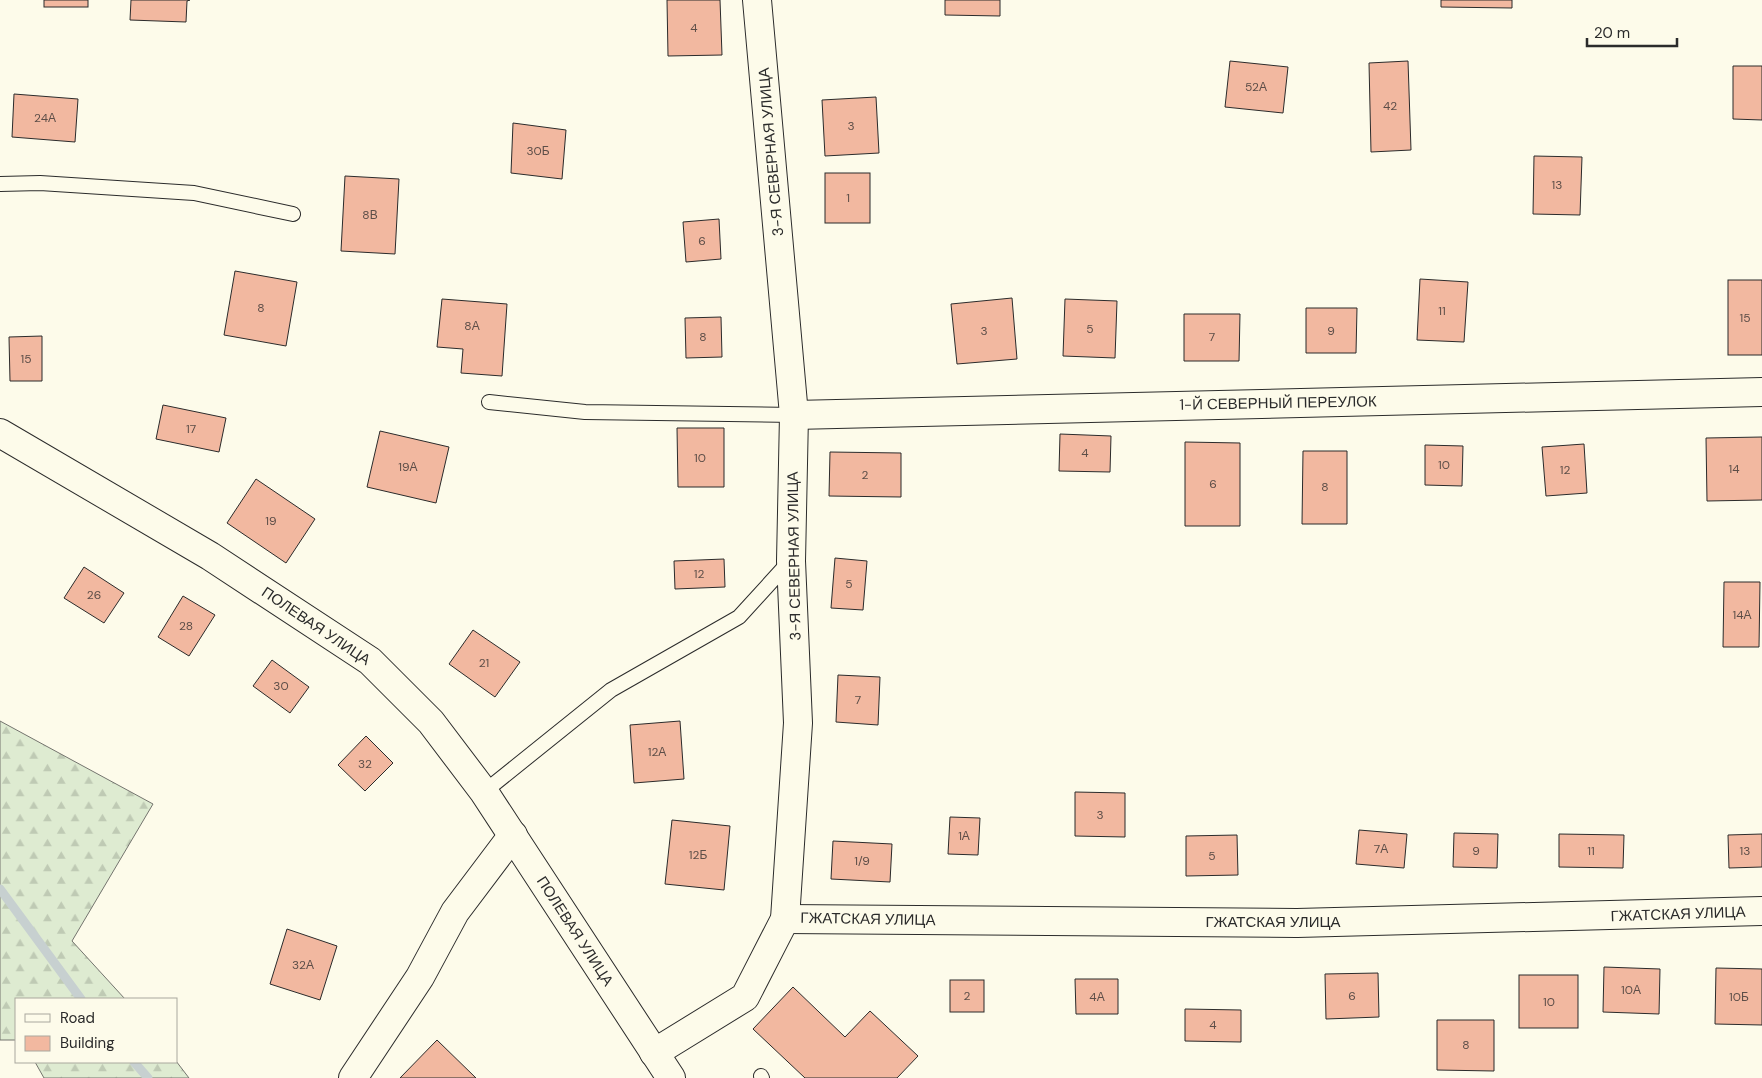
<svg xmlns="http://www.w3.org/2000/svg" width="1762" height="1078" font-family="'DM Sans',sans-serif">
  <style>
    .forest { fill: url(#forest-firs); stroke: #74746e }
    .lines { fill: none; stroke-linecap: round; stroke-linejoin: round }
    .stream { stroke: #c7d0d0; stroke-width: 9 }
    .building { fill: #f2b8a0; stroke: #2b2b2b }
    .service-casing { stroke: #2b2b2b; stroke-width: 16 }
    .minor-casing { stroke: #2b2b2b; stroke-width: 30 }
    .secondary-casing { stroke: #2b2b2b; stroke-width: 30 }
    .service { stroke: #fdfbea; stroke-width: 14 }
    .minor { stroke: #fdfbea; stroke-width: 28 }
    .secondary { stroke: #fdfbea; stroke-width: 28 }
    .labels { text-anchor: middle; stroke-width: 4; stroke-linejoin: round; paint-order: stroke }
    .number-label { font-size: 12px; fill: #5d4e48 }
    .street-label { font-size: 15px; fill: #2b2b2b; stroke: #fdfbea }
  </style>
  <defs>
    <pattern id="forest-firs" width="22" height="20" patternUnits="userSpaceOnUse" patternTransform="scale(1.25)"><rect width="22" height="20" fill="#deebd1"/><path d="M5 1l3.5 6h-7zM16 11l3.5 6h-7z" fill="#bfcab4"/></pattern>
  </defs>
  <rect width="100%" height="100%" fill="#fdfbea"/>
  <g class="forest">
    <path d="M0,721L153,804L72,941L125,999H16V1040H0Z"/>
    <path d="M176,1061L189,1078H44L35,1062Z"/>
  </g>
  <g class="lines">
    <g class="stream">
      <path d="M0,889L81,999"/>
      <path d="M134,1062L148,1078"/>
    </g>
  </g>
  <g class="building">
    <rect x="44" y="0" width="44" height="7"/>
    <path d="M131,0H190L187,1L186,22L130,20Z"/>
    <path d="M667,0H720L722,55L668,56Z"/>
    <path d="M945,0H1000V16L945,15Z"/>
    <path d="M1441,0H1512V8L1441,7Z"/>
    <path d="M1230,61L1288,67L1283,113L1225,107Z"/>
    <path d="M1408,61L1411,150L1371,152L1369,63Z"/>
    <path d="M1733,66H1762V120L1733,119Z"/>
    <path d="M14,94L78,99L75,142L12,137Z"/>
    <path d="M876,97L879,153L825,156L822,100Z"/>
    <path d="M513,123L566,130L562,179L511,173Z"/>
    <path d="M1534,156L1582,157L1580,215L1533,214Z"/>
    <rect x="825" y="173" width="45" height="50"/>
    <path d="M345,176L399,179L395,254L341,251Z"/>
    <path d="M719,219L721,259L686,262L683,222Z"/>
    <path d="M235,271L297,282L286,346L224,335Z"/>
    <path d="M1420,279L1468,282L1464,342L1417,340Z"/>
    <rect x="1728" y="280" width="34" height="75"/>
    <path d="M1012,298L1017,359L957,364L951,304Z"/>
    <path d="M442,299L507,304L502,376L461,373L463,349L437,347Z"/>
    <path d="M1065,299L1117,301L1115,358L1063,356Z"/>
    <path d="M1306,308H1357L1356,353H1306Z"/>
    <path d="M1184,314H1240L1239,361H1184Z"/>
    <path d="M721,317L722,357L686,358L685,318Z"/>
    <path d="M42,336V381H10L9,337Z"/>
    <path d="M163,405L226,418L219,452L156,439Z"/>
    <path d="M677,428H724V487H678Z"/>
    <path d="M380,431L449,447L436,503L367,487Z"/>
    <path d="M1060,434L1111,436L1110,472L1059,471Z"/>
    <path d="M1762,437V500L1707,501L1706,438Z"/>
    <path d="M1185,442L1240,443V526H1185Z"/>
    <path d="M1584,444L1587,493L1546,496L1542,447Z"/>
    <path d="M1425,445L1463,446L1462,486L1425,485Z"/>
    <path d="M1303,451H1347V524H1302Z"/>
    <path d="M830,452L901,453V497L829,496Z"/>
    <path d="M256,479L315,519L286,563L227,523Z"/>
    <path d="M835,558L867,561L863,610L831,608Z"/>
    <path d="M724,559L725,587L675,589L674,561Z"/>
    <path d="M84,567L124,593L104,623L64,598Z"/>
    <path d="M1724,582H1760L1759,647H1723Z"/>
    <path d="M183,596L215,615L189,656L158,637Z"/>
    <path d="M473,630L520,662L495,697L449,664Z"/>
    <path d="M272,660L309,687L290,713L253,686Z"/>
    <path d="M838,675L880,677L878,725L836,722Z"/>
    <path d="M680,721L684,779L634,783L630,725Z"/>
    <path d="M366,736L393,763L365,791L338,765Z"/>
    <path d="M1075,792L1125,793V837L1075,836Z"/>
    <path d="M950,817L980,818L978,855L948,854Z"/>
    <path d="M672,820L730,826L724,890L665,884Z"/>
    <path d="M1359,830L1407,834L1404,868L1356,864Z"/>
    <path d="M1454,833L1498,834L1497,868L1453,867Z"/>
    <path d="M1559,834L1624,835L1623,868L1559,867Z"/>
    <path d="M1762,834V867L1729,868L1728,835Z"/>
    <path d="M1237,835L1238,875L1186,876V836Z"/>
    <path d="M833,841L892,844L890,882L831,879Z"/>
    <path d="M287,929L337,946L320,1000L270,984Z"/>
    <path d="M1604,967L1660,969L1659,1014L1603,1012Z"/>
    <path d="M1716,968L1762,969V1025L1715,1024Z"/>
    <path d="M1378,973L1379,1017L1326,1019L1325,974Z"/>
    <rect x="1519" y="975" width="59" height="53"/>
    <path d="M1075,979H1118V1014H1076Z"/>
    <rect x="950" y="980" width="34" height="32"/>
    <path d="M793,987L845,1037L870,1011L918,1056L897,1078H805L753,1029Z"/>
    <path d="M1185,1009L1241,1010V1042L1185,1041Z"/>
    <path d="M1437,1020H1494V1071L1437,1070Z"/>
    <path d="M437,1040L476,1078H400Z"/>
  </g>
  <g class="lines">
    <g class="service-casing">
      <g id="service">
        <path d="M0,184L40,183L194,193L293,214"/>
        <path d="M489,402L585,412L794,415"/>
        <path d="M484,792L611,690L739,617L790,561"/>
        <path d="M761,1076L762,1078"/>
      </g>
    </g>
    <g class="minor-casing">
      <g id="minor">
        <path d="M794,415L1762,392"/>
        <path d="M785,919L1297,923L1762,911"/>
        <path d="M654,1053L745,997L785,919L798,723L791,561L794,415L757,0"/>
        <path d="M353,1078L420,977L455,912L513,835"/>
      </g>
    </g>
    <g class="secondary-casing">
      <path id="secondary" d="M0,433L210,556L370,661L431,722L484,792L671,1078"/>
    </g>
    <use href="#service" class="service"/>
    <use href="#minor" class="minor"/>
    <use href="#secondary" class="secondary"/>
  </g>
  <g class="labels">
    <g class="number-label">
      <text x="694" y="32">4</text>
      <text x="1256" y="91">52А</text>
      <text x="1390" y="110">42</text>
      <text x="45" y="122">24А</text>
      <text x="851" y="130">3</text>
      <text x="538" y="155">30Б</text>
      <text x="1557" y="189">13</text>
      <text x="848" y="202">1</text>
      <text x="370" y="219">8В</text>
      <text x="702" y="245">6</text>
      <text x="261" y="312">8</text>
      <text x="1442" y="315">11</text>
      <text x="1745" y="322">15</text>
      <text x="472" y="330">8А</text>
      <text x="1090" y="333">5</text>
      <text x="984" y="335">3</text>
      <text x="1331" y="335">9</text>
      <text x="703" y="341">8</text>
      <text x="1212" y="341">7</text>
      <text x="26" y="363">15</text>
      <text x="191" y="433">17</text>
      <text x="1085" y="457">4</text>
      <text x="700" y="462">10</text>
      <text x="1444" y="469">10</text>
      <text x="408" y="471">19А</text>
      <text x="1734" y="473">14</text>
      <text x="1565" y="474">12</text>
      <text x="865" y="479">2</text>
      <text x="1213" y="488">6</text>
      <text x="1325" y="491">8</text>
      <text x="271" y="525">19</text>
      <text x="699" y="578">12</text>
      <text x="849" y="588">5</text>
      <text x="94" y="599">26</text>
      <text x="1742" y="619">14А</text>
      <text x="186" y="630">28</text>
      <text x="484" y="667">21</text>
      <text x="281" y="690">30</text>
      <text x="858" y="704">7</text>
      <text x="657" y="756">12А</text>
      <text x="365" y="768">32</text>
      <text x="1100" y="819">3</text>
      <text x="964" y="840">1А</text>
      <text x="1381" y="853">7А</text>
      <text x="1476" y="855">9</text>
      <text x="1591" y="855">11</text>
      <text x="1745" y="855">13</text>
      <text x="698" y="859">12Б</text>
      <text x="1212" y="860">5</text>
      <text x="862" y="865">1/9</text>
      <text x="303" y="969">32А</text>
      <text x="1631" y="994">10А</text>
      <text x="967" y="1000">2</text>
      <text x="1352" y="1000">6</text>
      <text x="1097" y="1001">4А</text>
      <text x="1739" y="1001">10Б</text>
      <text x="1549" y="1006">10</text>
      <text x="1213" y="1029">4</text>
      <text x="1466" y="1049">8</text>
    </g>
    <g class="street-label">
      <text transform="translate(771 152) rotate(-95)" y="5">3-Я СЕВЕРНАЯ УЛИЦА</text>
      <text transform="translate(1278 403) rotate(-1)" y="5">1-Й СЕВЕРНЫЙ ПЕРЕУЛОК</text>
      <text transform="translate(794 556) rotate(-91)" y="5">3-Я СЕВЕРНАЯ УЛИЦА</text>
      <text transform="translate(316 626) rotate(34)" y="5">ПОЛЕВАЯ УЛИЦА</text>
      <text transform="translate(1678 914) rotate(-2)" y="5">ГЖАТСКАЯ УЛИЦА</text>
      <text transform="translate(868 919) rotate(1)" y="5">ГЖАТСКАЯ УЛИЦА</text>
      <text x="1273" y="927">ГЖАТСКАЯ УЛИЦА</text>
      <text transform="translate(575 931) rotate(57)" y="5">ПОЛЕВАЯ УЛИЦА</text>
    </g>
  </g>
  <rect x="15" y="998" width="162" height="65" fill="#fdfbea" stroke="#a9a89e"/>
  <rect x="25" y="1014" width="25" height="8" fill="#fdfbea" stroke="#a9a89e"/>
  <text x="60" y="1023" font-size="15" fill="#2b2b2b">Road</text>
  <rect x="25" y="1036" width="25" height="15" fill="#f2b8a0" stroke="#a9a89e"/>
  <text x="60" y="1048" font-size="15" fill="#2b2b2b">Building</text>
  <path d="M1587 38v8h90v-8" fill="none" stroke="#2b2b2b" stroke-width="2.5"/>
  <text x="1594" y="38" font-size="15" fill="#2b2b2b" stroke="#fdfbea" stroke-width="4" paint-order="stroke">20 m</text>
</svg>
